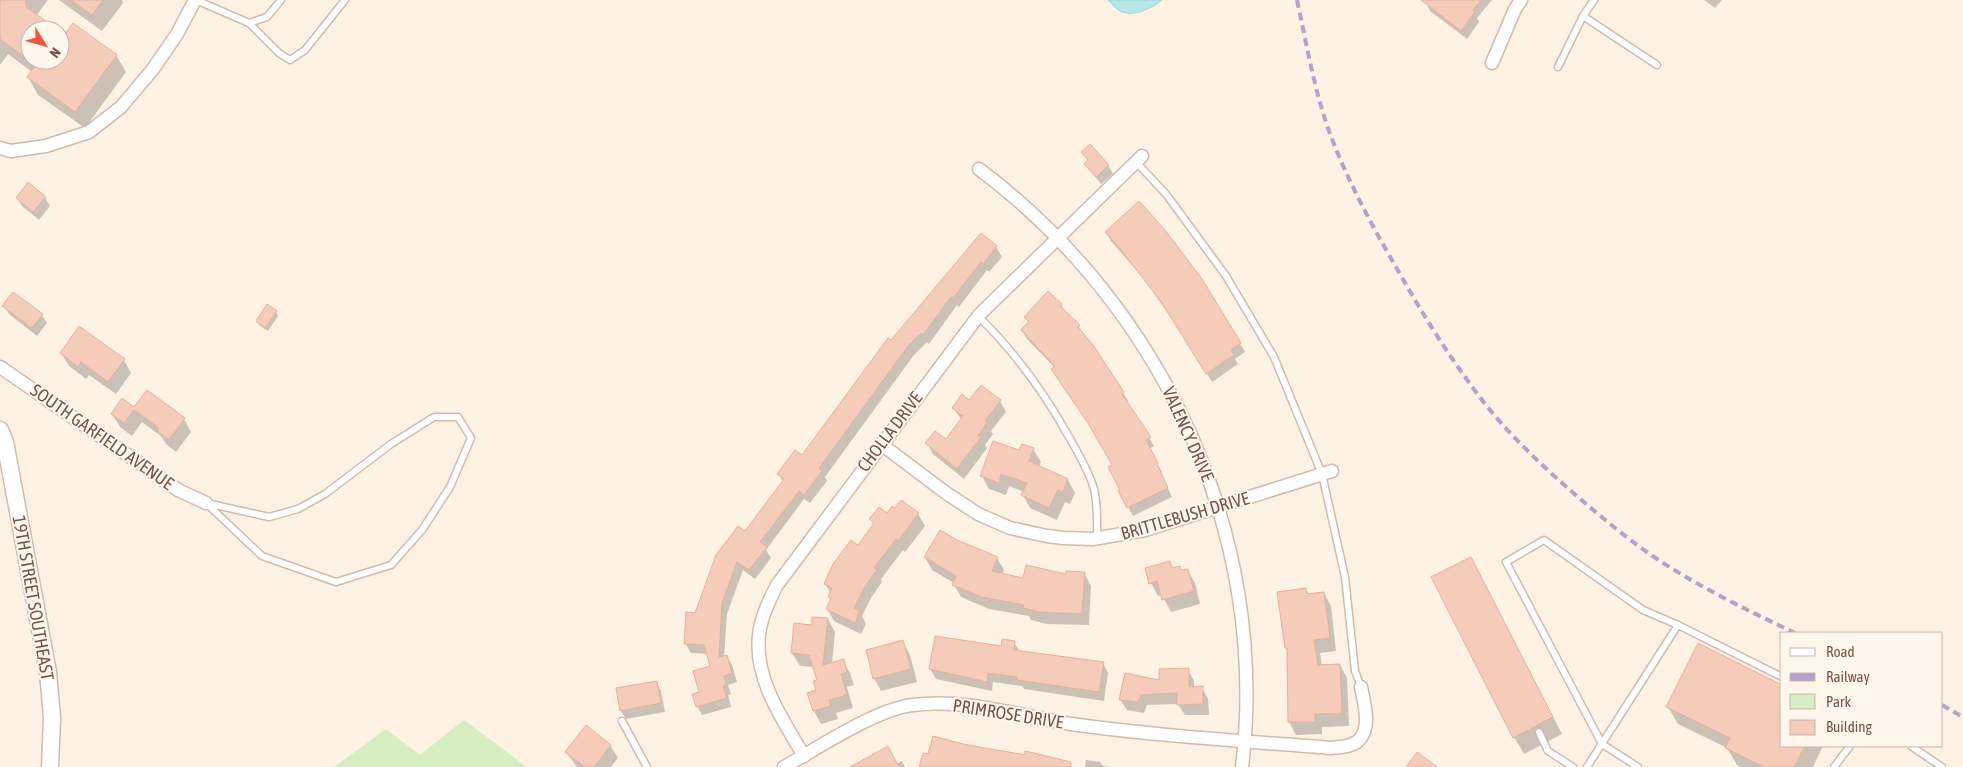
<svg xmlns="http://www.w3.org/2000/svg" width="1963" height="767" font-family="'Asap Condensed',sans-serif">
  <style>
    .green { fill: #d7edc2 }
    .water { fill: #b7e7e9; stroke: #9dd8dc }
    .shadow { fill: #0003 }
    .building { fill: #f5ccba; stroke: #e9b099 }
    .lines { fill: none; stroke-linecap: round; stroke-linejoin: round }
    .service-casing { stroke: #d3baac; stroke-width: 9 }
    .minor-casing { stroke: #d3baac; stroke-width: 15 }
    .tertiary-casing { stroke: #d3baac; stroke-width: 19 }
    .service { stroke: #fff; stroke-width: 6 }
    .minor { stroke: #fff; stroke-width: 12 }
    .tertiary { stroke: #fff; stroke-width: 16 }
    .rail { stroke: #b3a2c9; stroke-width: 4; stroke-dasharray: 8 5; stroke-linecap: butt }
    .labels { text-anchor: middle; stroke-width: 4; stroke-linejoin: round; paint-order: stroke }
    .street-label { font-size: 18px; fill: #795448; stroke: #fff6ec }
  </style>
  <rect width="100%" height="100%" fill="#fef2e5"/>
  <path class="green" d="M464,720L527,767H334L386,729L420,755Z"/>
  <path class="water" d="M1108,0H1162C1152,8 1133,18 1120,11C1116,9 1111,3 1108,0Z"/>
  <g class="shadow">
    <path d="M0,0H48L36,16L55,30H30V60H60V33L65,37L116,55L126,72L85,128L38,95L28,77L32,72L8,54L0,65Z"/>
    <path d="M59,0H122L123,3L102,31Z"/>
    <path d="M1428,0H1492L1477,18L1479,22L1467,39L1430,11L1426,2Z"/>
    <path d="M1704,0H1722L1715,8Z"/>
    <path d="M1082,152L1108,165L1113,174L1101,184L1085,164L1088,161Z"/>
    <path d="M17,198H45L50,206L39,220L22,206Z"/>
    <path d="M1106,232L1201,280L1245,352L1235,359L1238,364L1212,382L1189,344L1145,280L1111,241Z"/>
    <path d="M981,235L996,247L1002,257L989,272L987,270L959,307L957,305L929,344L927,342L914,355L825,477L827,481L810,503L804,499L766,550L771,558L755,579L743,570L727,614L724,657L726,656L732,665L737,682L728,685L731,694L728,695L731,707L702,715L697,706L701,693L712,666L708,654L691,653L685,643L696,614L745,532L783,482L779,474L802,457L892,342Z"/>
    <path d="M1061,304L1065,313L1078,326L1123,393L1128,401L1126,402L1154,446L1149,449L1162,472L1160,473L1172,497L1133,516L1120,492L1122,491L1114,466L1055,368L1027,339L1022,330L1029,323L1025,317Z"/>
    <path d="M4,306L42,315L47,323L37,336L9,314Z"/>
    <path d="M276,312L278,316L268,331L259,325L257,321Z"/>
    <path d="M61,353L124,360L131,373L116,394L89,375L86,379L69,366Z"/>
    <path d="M969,401H1000L1006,412L991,431L993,434L985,445L987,448L964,479L933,454L927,443L946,441L962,420L953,408Z"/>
    <path d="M134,409L184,419L191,432L176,452L166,444L161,436L142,422L132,436L120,427L112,414Z"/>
    <path d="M1033,449L1041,462L1039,467L1068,480L1075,493L1070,504L1065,502L1057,520L1030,508L1023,495L1024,492L1009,486L1006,495L989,489L982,476Z"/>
    <path d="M887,514H918L925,526L905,552L903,550L881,579L882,582L871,598L862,616L866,624L861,634L834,621L827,609L832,601L829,597L831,593L825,584L858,547L874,525L871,519Z"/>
    <path d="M957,542L997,558L1004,570L1002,574L1024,579L1084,573L1091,586L1089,625L1047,624L1031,620L1029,616L989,609L961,597L954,585V583L932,570L925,557Z"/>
    <path d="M1169,563L1173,569L1180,568L1182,571L1187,570L1195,583L1200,604L1171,612L1162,595L1158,596L1151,583Z"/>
    <path d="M1480,575L1562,734L1524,754L1514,737Z"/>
    <path d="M1306,589L1309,595L1324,593L1331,606L1336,651L1320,653L1322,666L1340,665L1347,678L1349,726L1322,727V734L1296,735L1289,722L1288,651L1286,648Z"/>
    <path d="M828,619L835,632L832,664L843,661L850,673L854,685L847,687L853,708L836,713L838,719L821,724L814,711L809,694L817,691L818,681L814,667L800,666L792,653L813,626Z"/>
    <path d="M903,642L910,655L917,682L881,691L874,678Z"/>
    <path d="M1014,642L1020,652L1103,663L1108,673L1104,701L1024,689L1022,686L993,682L992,691L936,679L930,669Z"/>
    <path d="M1188,670L1194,681V688H1202L1208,699L1209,715H1185L1178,704L1147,705L1144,713L1127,710L1120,699Z"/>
    <path d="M656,682L661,691L665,712L626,719L621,711Z"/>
    <path d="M1668,707L1782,746H1823L1813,767H1741L1737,765L1727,748L1678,724Z"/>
    <path d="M610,745L618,758L611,767H577L566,752Z"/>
    <path d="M1086,760L1100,762L1103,766L1111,767H1085Z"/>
    <path d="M902,761L905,767H853L896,764Z"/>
  </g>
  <g class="building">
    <path d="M0,0H26V7L58,30H30V61L0,39Z"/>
    <path d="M71,0H103L92,15Z"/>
    <path d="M1421,0H1481L1473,10L1475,12L1461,31Z"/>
    <path d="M73,23L117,55L75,112L27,77L39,60H60V41Z"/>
    <path d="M1090,144L1109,165L1096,177L1084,164L1088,160L1081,152Z"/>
    <path d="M28,182L46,197L33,212L16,198Z"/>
    <path d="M1139,201L1165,230L1202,279L1241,343L1231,350L1234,355L1206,374L1164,306L1123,252L1105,232Z"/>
    <path d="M981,233L997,246L983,264L981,262L953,298L951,297L923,335L921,333L909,345L819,468L822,471L804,495L799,491L760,542L767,547L749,570L737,562L722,603L719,657L727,655L732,673L724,676L726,685L723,686L727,698L696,707L692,694L699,692L693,671L710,666L704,645L684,644L686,612L695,613L716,555L738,526L745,531L784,479L777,474L795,450L802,455L888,338L891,340Z"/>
    <path d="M1048,291L1062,304L1060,306L1080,325L1078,327L1093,345L1124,392L1122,394L1151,437L1146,440L1158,463L1157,464L1168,488L1127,508L1118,491L1120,490L1108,467L1112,465L1088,423L1051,369L1055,366L1021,330L1029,321L1024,317Z"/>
    <path d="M13,292L43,314L32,328L2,306Z"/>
    <path d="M267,304L277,311L265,328L256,321Z"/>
    <path d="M79,326L125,359L108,382L81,362L78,367L60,353Z"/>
    <path d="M981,385L1001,400L985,421L987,423L978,436L981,437L957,469L925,443L935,431L946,439L963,416L952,408L962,394L969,400Z"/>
    <path d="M147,390L185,418L169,440L157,431L159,428L134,410L124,423L111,414L122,398L134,407Z"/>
    <path d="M993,441L1019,450L1022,444L1034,448L1029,461L1068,479L1063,492L1058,490L1049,508L1021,495L1027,483L1001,474L999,483L980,476Z"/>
    <path d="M901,500L919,513L898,541L896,539L874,568L877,570L865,586L854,608L860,611L855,623L826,609L831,598L828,597L832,588L824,584L833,564L851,540L858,545L874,523L869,519L879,507L887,513L892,506L895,508Z"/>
    <path d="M940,530L957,540L998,557L992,571L1023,578L1026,565L1066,574V571L1085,572L1082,614L1039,612L1023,608L1024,605L982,597L952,585L956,576L924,557Z"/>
    <path d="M1471,557L1553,717L1513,738L1431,577Z"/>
    <path d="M1170,561L1172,568L1180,566L1181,570L1188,569L1194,591L1162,600L1157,581L1149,584L1145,568Z"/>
    <path d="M1306,588L1307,594L1324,592L1330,638L1314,640L1318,665L1340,664L1342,713L1315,714V722H1288L1287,648H1285L1277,592Z"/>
    <path d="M812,617L828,618L823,665L844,659L847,672L841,674L847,695L829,700L831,706L813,711L807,693L816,690L813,681L817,680L809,655L791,653L794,623L812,625Z"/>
    <path d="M935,636L1001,646L1002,639L1015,641L1014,650L1104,662L1099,692L1017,680V677L988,673L987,682L929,669Z"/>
    <path d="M903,640L911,669L873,679L866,650Z"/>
    <path d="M1698,643L1782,685V746H1805L1794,767H1764L1725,748L1730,738L1666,707Z"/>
    <path d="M1189,668V687L1203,686V704L1177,705V693L1141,695L1138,702L1119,700L1125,673L1159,680V669Z"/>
    <path d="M657,681L661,703L620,711L616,688Z"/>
    <path d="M586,725L611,745L594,767H585L565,752Z"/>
    <path d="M933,736L963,744L1025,755V751L1071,762V767H919L923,753L928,754Z"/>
    <path d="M888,746L899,767H850Z"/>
    <path d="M1417,752L1437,767H1406Z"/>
  </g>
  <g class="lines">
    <g class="service-casing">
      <g id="service">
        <path d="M196,0L249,23L279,53L290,60L305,50L345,0"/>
        <path d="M1594,0L1583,16L1657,65"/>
        <path d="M249,23L267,17L281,0"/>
        <path d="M1558,67L1583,16"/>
        <path d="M1136,162L1166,194L1226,276L1274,357L1322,474L1345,577L1355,671L1361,687"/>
        <path d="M978,316C1015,352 1044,392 1069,437C1078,453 1089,471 1094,489C1098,505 1097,522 1097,538"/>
        <path d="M434,417H458L471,438L450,487L422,530L391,565L336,582L262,556L206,503L269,517L298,509L325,494L391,444Z"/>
        <path d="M622,721L647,767"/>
        <path d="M1539,732L1548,751L1573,767"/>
        <path d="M1911,746L1942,767"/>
        <path d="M1587,767L1678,625L1782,677"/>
        <path d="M1638,767L1602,744L1506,562L1544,540L1643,610L1678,625"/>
        <path d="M1834,767L1850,746"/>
      </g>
    </g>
    <g class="minor-casing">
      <g id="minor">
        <path d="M1492,63L1515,9L1521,0"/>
        <path d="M0,148L11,151L46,146L89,132L121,107L153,69L177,34L195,0"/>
        <path d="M979,169C1163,307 1270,536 1242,767"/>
        <path d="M0,367L178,490L206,503"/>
        <path d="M881,444L946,493L978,514L1010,528L1047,536L1064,538L1093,539L1145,530L1332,471"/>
        <path d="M804,756C783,720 754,679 759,635C761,617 769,601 777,585L979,315L1142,156"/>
        <path d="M784,767C818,748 876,709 913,705C966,698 1020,716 1071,724C1157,736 1244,741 1331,748C1339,747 1351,747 1358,741C1372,728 1364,703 1361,687"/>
      </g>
    </g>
    <g class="tertiary-casing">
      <path id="tertiary" d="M0,430L5,442L48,672L52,718L50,767"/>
    </g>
    <use href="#service" class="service"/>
    <use href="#minor" class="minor"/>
    <use href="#tertiary" class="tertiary"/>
    <g class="rail">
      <path d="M1297,0C1307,46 1315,95 1332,139C1350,186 1375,231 1400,274C1421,311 1443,347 1468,381C1502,430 1546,470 1591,508C1611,525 1632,542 1654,557C1699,587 1747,610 1795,633"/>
      <path d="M1942,705L1963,717"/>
    </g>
  </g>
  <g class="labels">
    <g class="street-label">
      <text transform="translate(890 432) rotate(-53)" y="6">CHOLLA DRIVE</text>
      <text transform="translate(1188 434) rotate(66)" y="6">VALENCY DRIVE</text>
      <text transform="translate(102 437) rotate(35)" y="6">SOUTH GARFIELD AVENUE</text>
      <text transform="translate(1185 516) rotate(-16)" y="6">BRITTLEBUSH DRIVE</text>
      <text transform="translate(33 598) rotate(80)" y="6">19TH STREET SOUTHEAST</text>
      <text transform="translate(1008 714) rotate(9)" y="6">PRIMROSE DRIVE</text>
    </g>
  </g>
  <rect x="1780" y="632" width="162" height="115" fill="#fff6ec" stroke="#c9b5aa"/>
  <rect x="1790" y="648" width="25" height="8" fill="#ffffff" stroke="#c9b5aa"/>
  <text x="1826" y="657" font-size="15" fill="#795448">Road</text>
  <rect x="1790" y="673" width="25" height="8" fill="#b3a2c9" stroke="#c9b5aa"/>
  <text x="1826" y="682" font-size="15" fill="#795448">Railway</text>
  <rect x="1790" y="694" width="25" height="15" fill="#d7edc2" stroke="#c9b5aa"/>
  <text x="1826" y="707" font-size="15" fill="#795448">Park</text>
  <rect x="1790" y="720" width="25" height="15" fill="#f5ccba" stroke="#c9b5aa"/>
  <text x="1826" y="732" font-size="15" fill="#795448">Building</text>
  <g transform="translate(45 45) rotate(127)"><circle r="24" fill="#fff6ec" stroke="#c9b5aa"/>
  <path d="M0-4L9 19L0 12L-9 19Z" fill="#f05742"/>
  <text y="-8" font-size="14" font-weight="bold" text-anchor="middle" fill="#795448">N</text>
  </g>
</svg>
